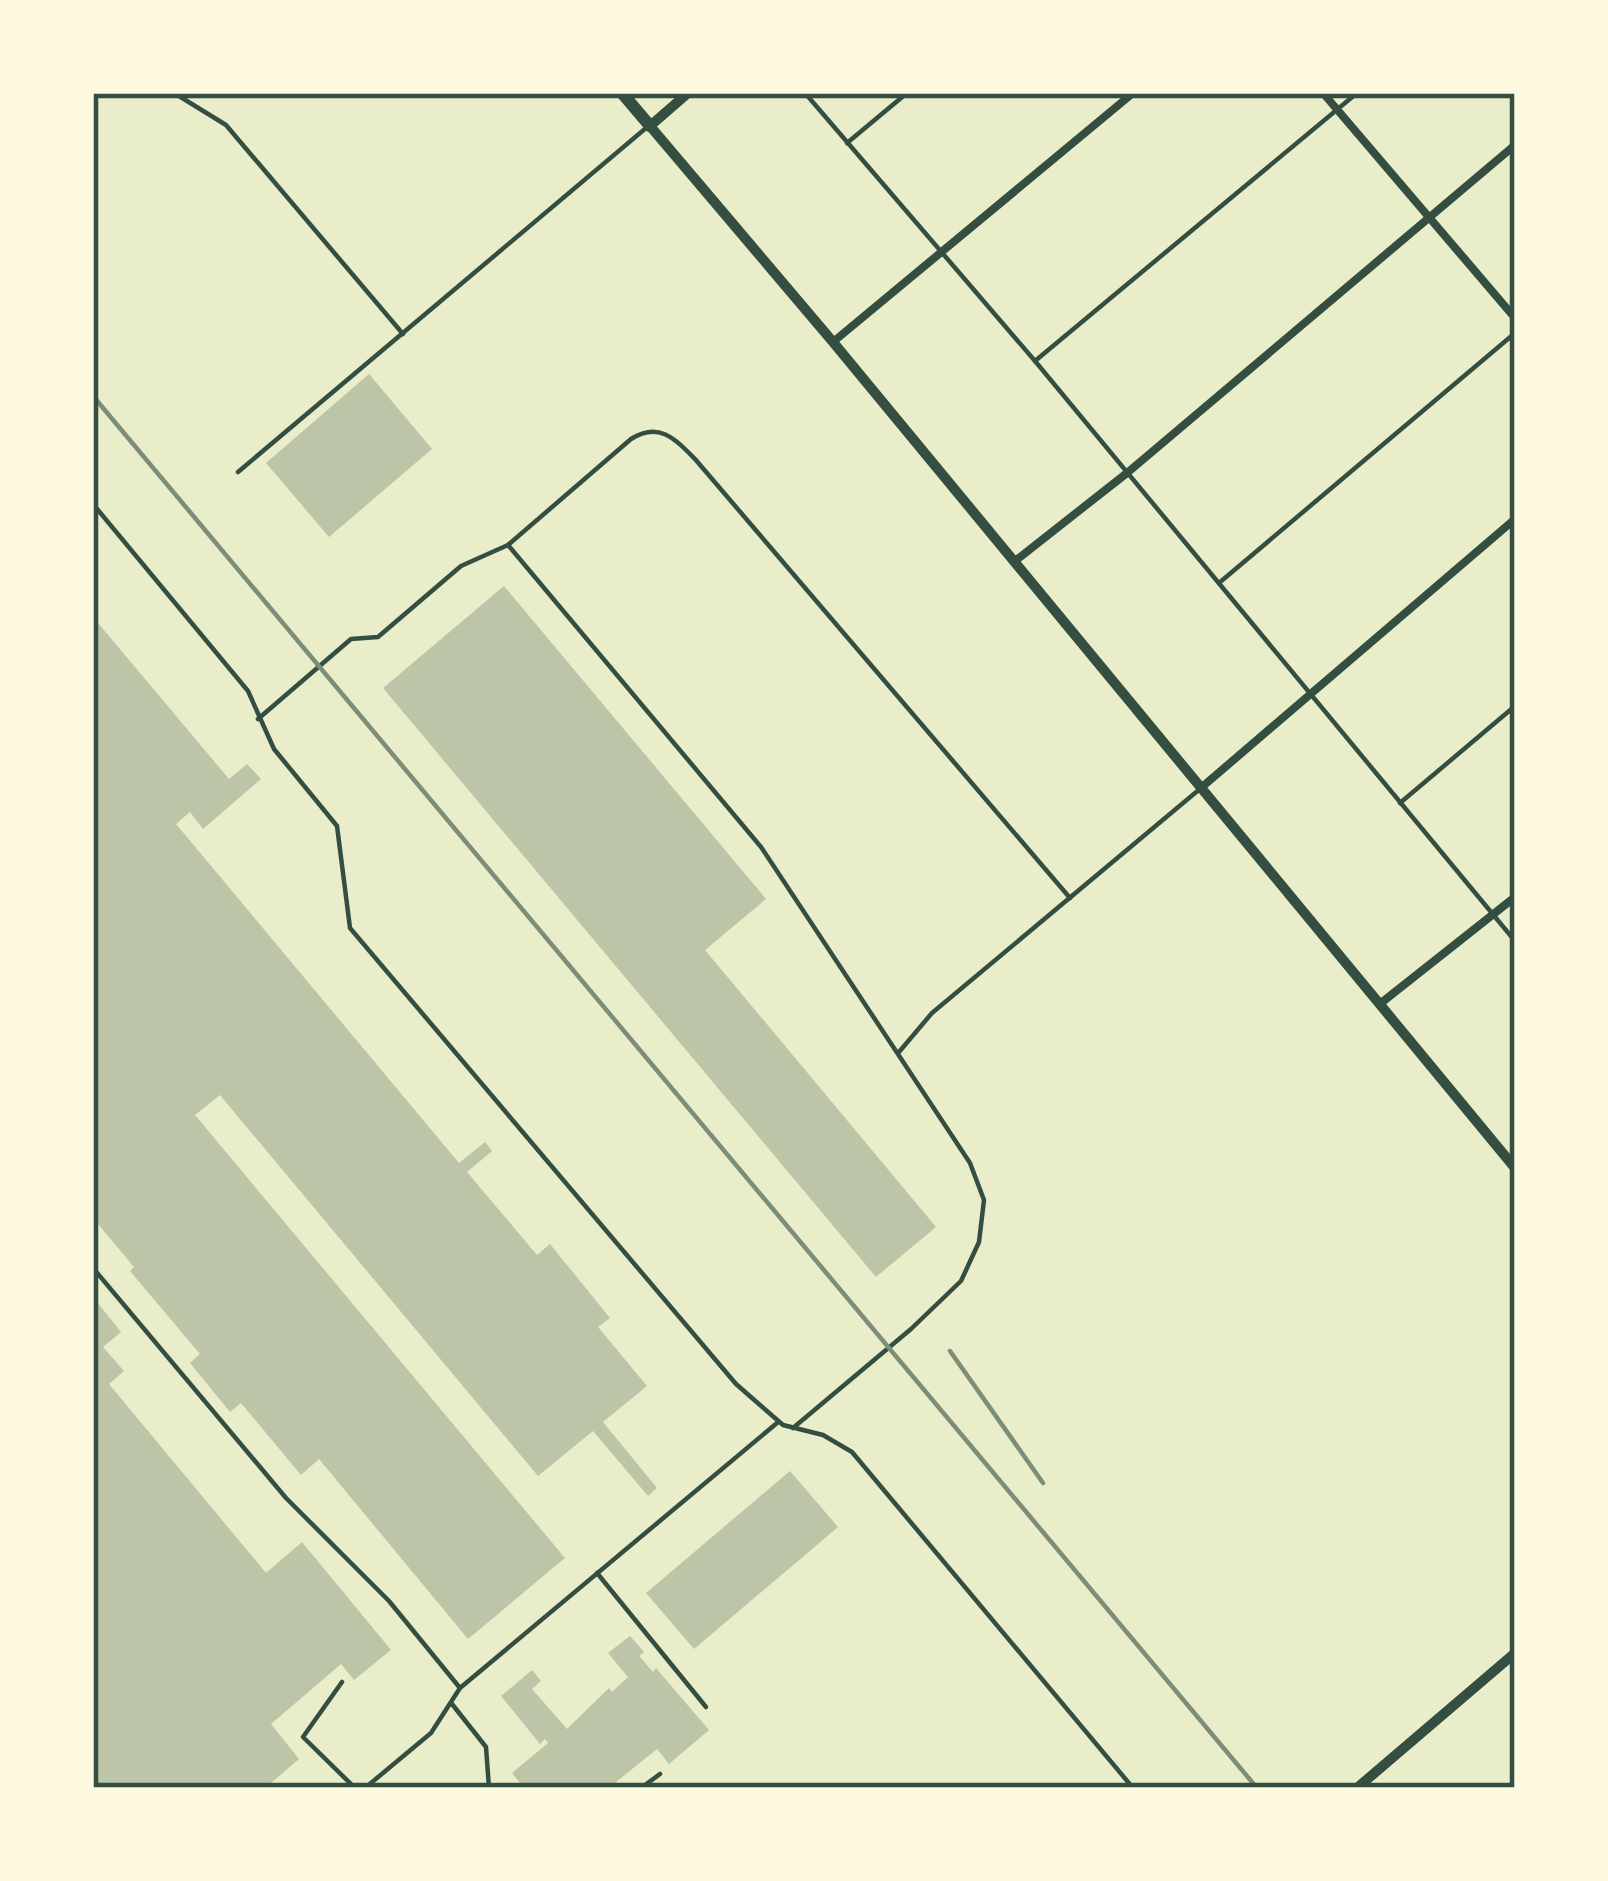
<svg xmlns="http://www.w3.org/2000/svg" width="1608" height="1881" font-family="'Work Sans',sans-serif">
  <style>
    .building { fill: #bcc5a7 }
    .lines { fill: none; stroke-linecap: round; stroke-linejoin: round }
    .service { stroke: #344e41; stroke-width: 4.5 }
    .minor { stroke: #344e41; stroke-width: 8 }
    .tertiary { stroke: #344e41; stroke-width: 10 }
    .secondary { stroke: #344e41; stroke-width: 12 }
    .rail { stroke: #7c8e77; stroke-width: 4.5 }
    .neatline { fill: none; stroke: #344e41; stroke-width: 4.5 }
  </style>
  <rect width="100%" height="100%" fill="#e9edc9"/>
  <g class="building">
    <path d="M369,374L432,449L329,537L266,463Z"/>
    <path d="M504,586L766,899L705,950L936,1227L876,1277L383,688Z"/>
    <path d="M93,617L229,779L247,764L261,779L203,829L190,812L176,824L459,1163L485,1142L492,1151L467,1172L537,1255L550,1244L610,1318L598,1327L647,1386L603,1422L657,1488L648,1496L593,1431L538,1476L220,1095L195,1115L565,1558L468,1639L319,1459L301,1475L241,1403L230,1412L190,1363L200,1354L130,1271L134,1267L93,1218Z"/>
    <path d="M93,1297L121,1332L103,1347L124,1371L109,1384L266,1573L302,1542L391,1650L354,1680L341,1664L271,1724L299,1759L265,1788H93Z"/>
    <path d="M790,1471L838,1527L694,1649L646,1593Z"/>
    <path d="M630,1636L644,1652L639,1656L653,1672L656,1668L709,1730L669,1764L657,1749L616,1782L621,1788H513L520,1783L512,1773L548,1743L545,1739L540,1744L501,1696L532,1670L541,1681L532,1689L567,1729L609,1688L612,1692L628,1677L608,1653Z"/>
  </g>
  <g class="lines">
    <g class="service">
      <path d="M174,93L226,125L403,334"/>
      <path d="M805,93L1035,361L1515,941"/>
      <path d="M847,143L907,93"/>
      <path d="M1035,361L1357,93"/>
      <path d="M238,472L646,128"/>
      <path d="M93,504L248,691L274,749L337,826L350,928L736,1384L783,1425L823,1435L852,1452L1133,1788"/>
      <path d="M508,545L631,439C659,421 675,439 695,459L1070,898"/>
      <path d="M1219,583L1515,333"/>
      <path d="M258,719L351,639L378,637L461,566L508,545L761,847L970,1163L984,1200L979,1242L961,1281L911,1329L793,1428"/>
      <path d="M1400,803L1515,706"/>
      <path d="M899,1052L932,1013L1201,788"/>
      <path d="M93,1268L286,1498L389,1601L460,1688"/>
      <path d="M597,1573L706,1707"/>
      <path d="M342,1682L303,1737L355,1788"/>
      <path d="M452,1704L486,1747L489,1788"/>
      <path d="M365,1788L431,1733L460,1688L777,1423"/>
      <path d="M641,1788L660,1774"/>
    </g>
    <g class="minor">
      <path d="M1323,93L1515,318"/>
      <path d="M833,342L1133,93"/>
      <path d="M1015,561L1127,473L1515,145"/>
      <path d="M1202,787L1515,519"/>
      <path d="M1381,1003L1515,897"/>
    </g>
    <g class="tertiary">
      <path d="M688,93L650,126L833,342L1515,1168"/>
      <path d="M1357,1788L1515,1653"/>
    </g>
    <path class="secondary" d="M622,93L650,126"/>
    <g class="rail">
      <path d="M93,396L1257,1788"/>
      <path d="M950,1351L1043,1483"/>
    </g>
  </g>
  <rect width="1608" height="1881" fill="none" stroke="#fefae0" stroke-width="192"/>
  <rect x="96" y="96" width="1416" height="1689" class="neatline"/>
</svg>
